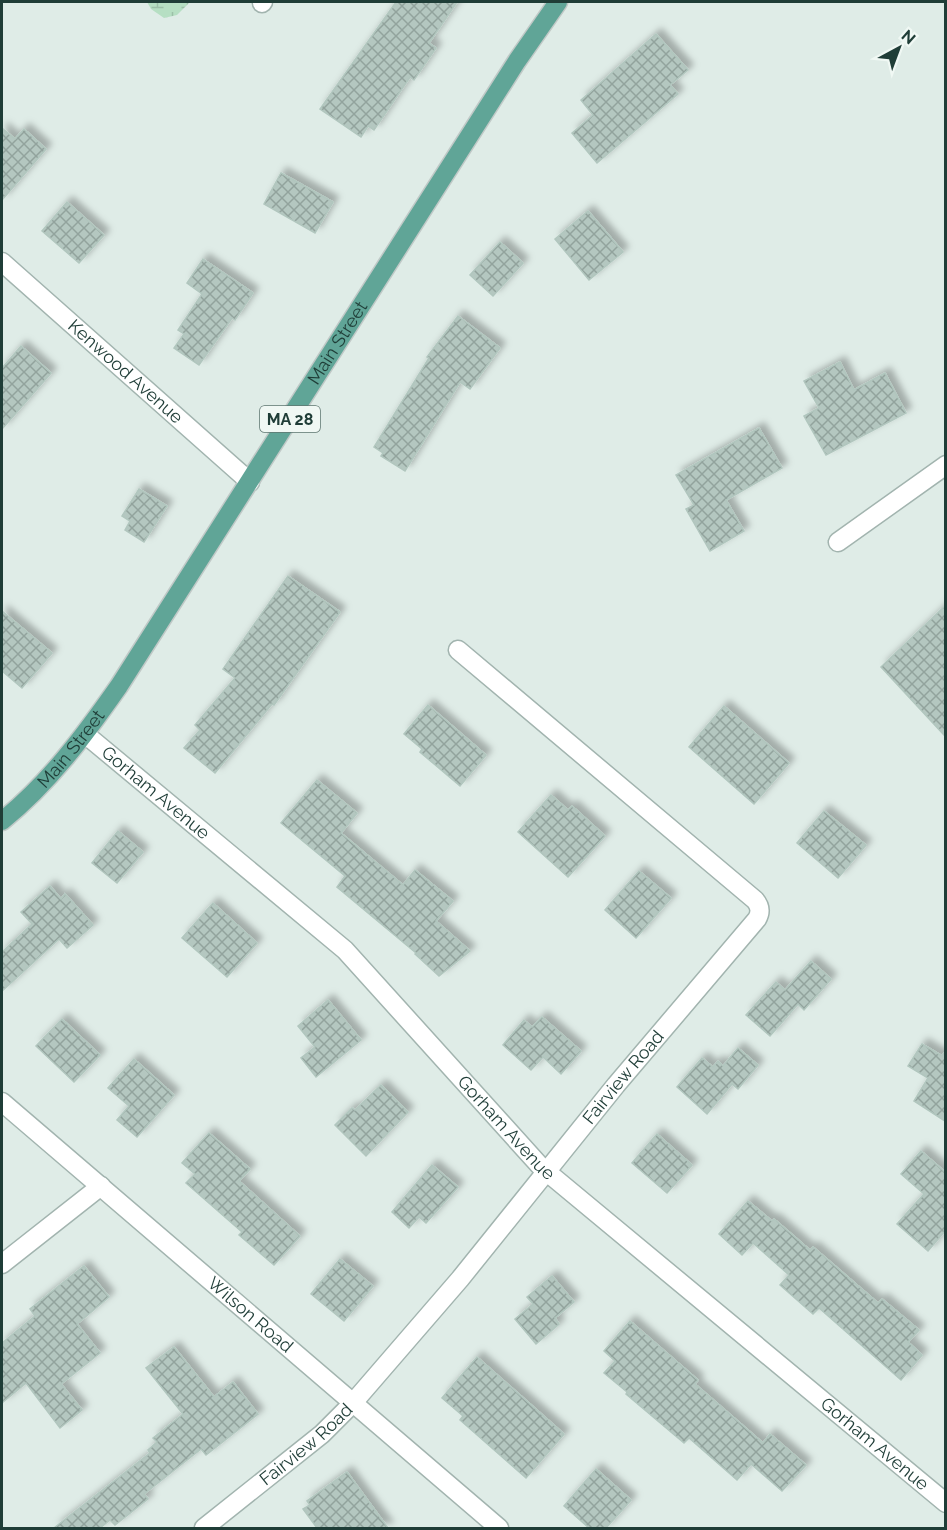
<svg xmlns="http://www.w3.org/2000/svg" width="947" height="1530" font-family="Raleway,sans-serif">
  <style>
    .wetland { fill: url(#wetland-marsh) }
    .building { fill: url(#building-cross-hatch); stroke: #b1c6be; stroke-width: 1.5; filter: url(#shadow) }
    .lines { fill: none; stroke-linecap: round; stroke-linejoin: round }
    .minor-casing { stroke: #a2b4af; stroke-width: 21 }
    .primary-casing { stroke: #c0c9c7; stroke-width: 21 }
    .minor { stroke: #fff; stroke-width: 18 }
    .primary { stroke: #60a597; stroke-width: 18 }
    .labels { text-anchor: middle; stroke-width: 6; stroke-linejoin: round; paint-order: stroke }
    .shield { fill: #f0f8f4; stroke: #5e7570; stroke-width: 1.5 }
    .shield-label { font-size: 16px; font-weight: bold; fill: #1f3d37 }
    .street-label { font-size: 18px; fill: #1f3d37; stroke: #f0f8f4 }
  </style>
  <defs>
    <pattern id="wetland-marsh" width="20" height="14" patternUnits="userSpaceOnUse" patternTransform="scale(1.5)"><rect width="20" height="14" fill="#b6dfc3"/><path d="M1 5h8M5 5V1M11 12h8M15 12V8" fill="none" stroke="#9cc0a8"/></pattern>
    <pattern id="building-cross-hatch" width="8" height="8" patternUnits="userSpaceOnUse" patternTransform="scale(1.5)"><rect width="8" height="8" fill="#b4c7c0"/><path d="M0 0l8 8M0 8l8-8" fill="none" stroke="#92a39d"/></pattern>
    <filter id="shadow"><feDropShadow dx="5.5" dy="-5.5" stdDeviation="3" flood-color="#0004"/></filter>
  </defs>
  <rect width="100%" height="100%" fill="#dfece7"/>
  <path class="wetland" d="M147,2H190L177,15L164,18L151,9Z"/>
  <g class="building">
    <path d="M396,2H457L429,43L436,48L414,80L410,77L374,130L368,126L361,137L320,109Z"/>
    <path d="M656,34L688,70L670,85L678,94L597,163L572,133L593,115L581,100Z"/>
    <path d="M2,128L15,139L24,129L46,149L2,200Z"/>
    <path d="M281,173L333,202L315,233L264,204Z"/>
    <path d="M67,202L104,235L79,263L42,231Z"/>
    <path d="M588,211L623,252L589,280L555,239Z"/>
    <path d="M500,242L523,263L493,296L470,275Z"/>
    <path d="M203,259L253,293L235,320L232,318L199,365L174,348L184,334L178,330L202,294L187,283Z"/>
    <path d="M458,316L500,348L470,389L460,382L405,471L381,456L383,453L374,447L429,358L427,357Z"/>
    <path d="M21,346L51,373L2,429V368Z"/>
    <path d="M840,362L854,390L885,373L906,413L826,455L804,416L819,408L804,381Z"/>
    <path d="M759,428L782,468L726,500L744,531L710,551L686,509L694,505L676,475Z"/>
    <path d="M139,489L167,506L144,542L125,530L130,521L122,516Z"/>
    <path d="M288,576L340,612L274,705L272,704L215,773L184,748L200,730L195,725L235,678L223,669Z"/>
    <path d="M945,606V736L881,667Z"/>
    <path d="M2,611L52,653L22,688L2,671Z"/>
    <path d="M428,705L486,755L460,786L420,752L422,749L404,734Z"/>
    <path d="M724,706L789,763L754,804L689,747Z"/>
    <path d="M317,780L357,813L341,833L403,885L415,870L453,901L436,921L470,951L439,976L415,954L416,953L337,887L345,876L281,823Z"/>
    <path d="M551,795L568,810L572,806L605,836L568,877L518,832Z"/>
    <path d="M824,811L866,845L838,878L797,843Z"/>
    <path d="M118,831L143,852L117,883L92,863Z"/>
    <path d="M639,871L671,898L636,938L605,910Z"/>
    <path d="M50,886L61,899L65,894L93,925L67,948L59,939L2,991V952L32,924L21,912Z"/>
    <path d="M213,903L257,943L227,977L182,938Z"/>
    <path d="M811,961L831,979L804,1010L798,1004L770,1036L746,1015L776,982L785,990Z"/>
    <path d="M328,1000L361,1040L316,1077L301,1058L315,1047L298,1026Z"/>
    <path d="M542,1017L581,1051L561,1074L543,1057L531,1070L503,1045L524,1020L532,1027Z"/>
    <path d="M62,1019L100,1055L74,1082L36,1046Z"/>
    <path d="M922,1044L942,1056L945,1052V1121L914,1101L928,1078L908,1066Z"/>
    <path d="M738,1048L758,1065L738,1089L732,1084L707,1114L677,1087L702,1058L713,1067L718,1061L723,1066Z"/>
    <path d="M134,1059L174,1095L137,1137L117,1120L129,1106L108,1088Z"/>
    <path d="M381,1085L408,1112L366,1156L335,1125L352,1108L355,1110Z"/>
    <path d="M209,1133L250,1169L239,1181L300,1236L274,1265L239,1235L242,1232L186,1183L195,1174L182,1163Z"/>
    <path d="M657,1134L692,1165L667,1193L632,1163Z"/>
    <path d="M921,1151L944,1171L945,1169V1231L928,1251L897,1224L924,1194L901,1174Z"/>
    <path d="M432,1165L458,1187L426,1223L419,1217L409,1228L392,1212Z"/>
    <path d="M748,1201L772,1221L774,1219L810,1250L813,1247L878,1303L882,1299L919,1330L908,1342L922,1355L901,1380L819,1308L813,1314L780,1285L789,1275L753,1243L742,1255L719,1234Z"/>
    <path d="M340,1259L373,1286L344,1321L311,1294Z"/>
    <path d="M84,1266L109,1297L77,1324L100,1353L61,1384L82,1410L60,1428L26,1383L2,1403V1343L35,1316L30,1309Z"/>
    <path d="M552,1276L574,1302L555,1318L559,1324L536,1344L515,1319L533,1304L527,1297Z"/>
    <path d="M630,1321L698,1380L695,1384L763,1443L770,1434L806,1465L782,1491L751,1464L737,1480L689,1438L684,1443L626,1394L627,1392L604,1373L615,1361L604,1351Z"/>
    <path d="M174,1347L214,1397L233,1382L258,1414L206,1455L201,1449L144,1494L148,1499L115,1525L110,1520L100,1528H54L150,1453L148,1450L157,1442L153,1438L183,1414L146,1368Z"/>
    <path d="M477,1357L564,1434L526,1478L460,1420L463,1416L442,1398Z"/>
    <path d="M596,1469L631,1500L606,1528H589L564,1506Z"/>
    <path d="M347,1472L388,1528H317L303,1509L310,1505L307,1501Z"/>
  </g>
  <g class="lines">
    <g class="minor-casing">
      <g id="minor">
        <path d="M262,3L263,2"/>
        <path id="s1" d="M2,262L250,482"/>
        <path d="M838,542L946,465"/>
        <path id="s2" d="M85,734L345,950L541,1167L946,1503"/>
        <path id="s3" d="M2,1102L499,1528"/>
        <path d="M2,1264L101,1186"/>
        <path id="s4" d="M204,1528L322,1434L352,1404L460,1279L616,1085L757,919C761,912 760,906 755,900L458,650"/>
      </g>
    </g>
    <g class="primary-casing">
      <g id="primary">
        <path id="s5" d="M2,821C49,783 84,736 119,686L517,61L558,2"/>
      </g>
    </g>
    <use href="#minor" class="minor"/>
    <use href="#primary" class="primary"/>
  </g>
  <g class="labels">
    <rect class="shield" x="260" y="406" width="60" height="26" rx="4.5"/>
    <g class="shield-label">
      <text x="290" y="425">MA 28</text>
    </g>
    <g class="street-label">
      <text dy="6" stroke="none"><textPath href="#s5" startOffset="586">Main Street</textPath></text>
      <text dy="6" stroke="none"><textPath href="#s1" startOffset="165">Kenwood Avenue</textPath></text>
      <text dy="6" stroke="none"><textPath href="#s5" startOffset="100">Main Street</textPath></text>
      <text dy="6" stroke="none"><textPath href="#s2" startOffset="92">Gorham Avenue</textPath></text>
      <text dy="6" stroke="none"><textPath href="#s4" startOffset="618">Fairview Road</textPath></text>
      <text dy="6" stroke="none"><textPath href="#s2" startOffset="578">Gorham Avenue</textPath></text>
      <text dy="6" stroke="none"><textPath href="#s3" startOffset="327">Wilson Road</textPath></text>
      <text dy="6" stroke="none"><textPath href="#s4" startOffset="132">Fairview Road</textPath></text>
      <text dy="6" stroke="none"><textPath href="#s2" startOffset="1064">Gorham Avenue</textPath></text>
    </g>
  </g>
  <rect width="947" height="1530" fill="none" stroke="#1f3d37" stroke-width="6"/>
  <g transform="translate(899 48) rotate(41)" stroke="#f0f8f4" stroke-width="4.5" paint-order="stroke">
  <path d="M0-4.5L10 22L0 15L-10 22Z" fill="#1f3d37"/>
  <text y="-9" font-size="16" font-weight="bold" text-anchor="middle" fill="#1f3d37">N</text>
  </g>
</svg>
